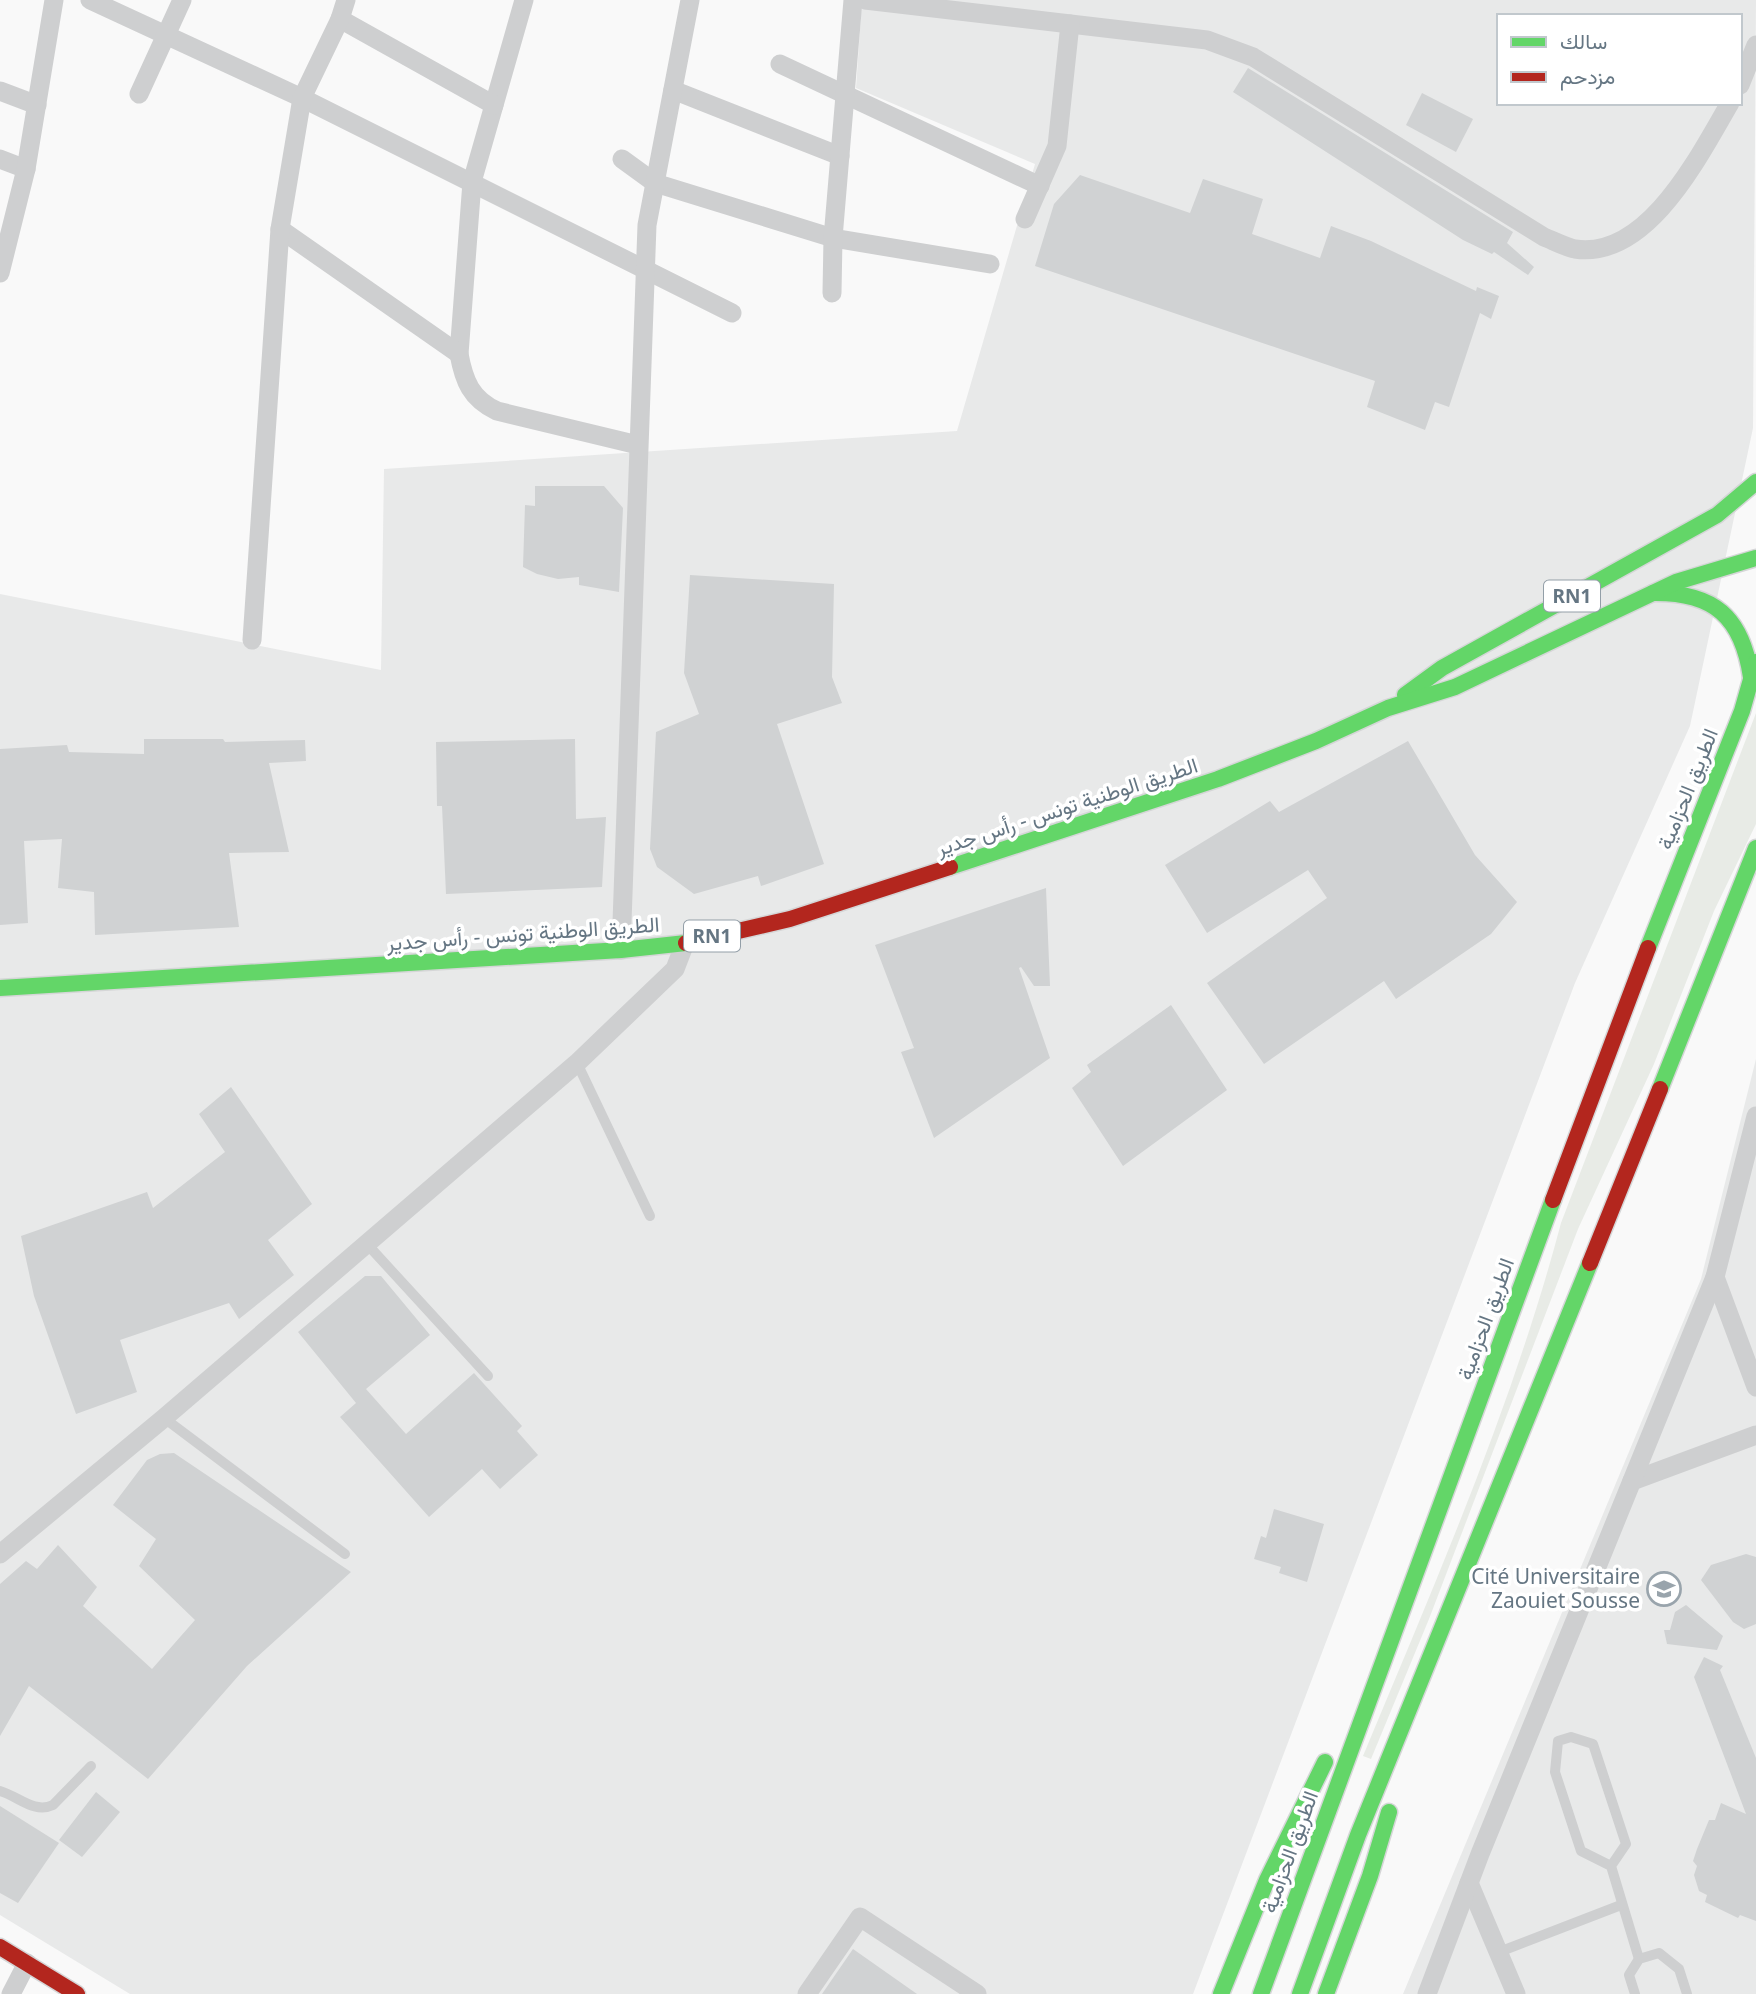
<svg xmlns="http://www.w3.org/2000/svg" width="1756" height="1994" font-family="'Noto Sans',Vazirmatn,sans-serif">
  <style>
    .built { fill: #e8e9e9; fill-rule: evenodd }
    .green { fill: #e8ebe6 }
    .building { fill: #d0d2d3 }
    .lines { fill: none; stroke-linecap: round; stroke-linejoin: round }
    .fast-casing { stroke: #d5d6d7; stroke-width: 19 }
    .jam-casing { stroke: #d5d6d7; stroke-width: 19 }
    .lane { stroke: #cecfd0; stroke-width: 10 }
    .street { stroke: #cecfd0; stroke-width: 19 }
    .fast { stroke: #63d668; stroke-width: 16 }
    .jam { stroke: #b3261e; stroke-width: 16 }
    .labels { text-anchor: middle; stroke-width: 7; stroke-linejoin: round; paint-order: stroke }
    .shield { fill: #fff; stroke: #939fa8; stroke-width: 2 }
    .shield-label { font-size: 19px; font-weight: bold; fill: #657683 }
    .street-label { font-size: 21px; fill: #657683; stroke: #fff }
    .poi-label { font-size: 21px; fill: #657683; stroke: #fff; text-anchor: end }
  </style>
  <rect width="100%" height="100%" fill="#f9f9f9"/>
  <g class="built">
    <path d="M862,0H1756L1753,428L1690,726L1575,983L1193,1994H130L0,1915V594L381,670L384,469L957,431L1035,164L856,88ZM1499,16H1740V103H1499Z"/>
    <path d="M1756,1059V1994H1403L1701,1279Z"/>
  </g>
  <path class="green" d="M1756,713V824L1714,911L1654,1064L1578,1229L1429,1619L1371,1759L1363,1756C1435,1583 1513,1405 1561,1223Z"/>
  <g class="building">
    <path d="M1248,68L1513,232L1507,243L1534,267L1528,275L1494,252L1492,254L1463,240L1233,92Z"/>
    <path d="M1422,93L1473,119L1456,152L1406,125Z"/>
    <path d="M1080,175L1190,213L1203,179L1263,199L1252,234L1320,258L1331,226L1371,241L1476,291L1477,287L1499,296L1491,319L1480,313L1449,407L1435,402L1425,430L1367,407L1375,381L1035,266L1054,204Z"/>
    <path d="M535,486H604L623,508L619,592L579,585V577L558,579L537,574L523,567L525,505L535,506Z"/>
    <path d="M690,575L834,584L832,677L842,703L777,724L824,864L761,886L758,876L694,894L657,867L650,849L656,732L699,714L684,673Z"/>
    <path d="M144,739H223L225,742L305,740L306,761L269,763L289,852L229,853L239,927L95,935L94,892L58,888L62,839L24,841L28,923L0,925V749L67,745L69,752L144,754Z"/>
    <path d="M575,739L576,819L606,817L602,887L446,894L442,806H437L436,742Z"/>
    <path d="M1408,741L1475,855L1517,902L1491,934L1396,999L1384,981L1264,1064L1207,983L1327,898L1308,870L1207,933L1165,865L1270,801L1279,812Z"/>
    <path d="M1046,888L1050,986H1034L1021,967L1019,968L1050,1058L934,1138L901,1052L914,1048L875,945Z"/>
    <path d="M1171,1005L1227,1090L1123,1166L1072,1088L1091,1072L1087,1065Z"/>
    <path d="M231,1087L312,1204L268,1240L294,1275L239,1319L229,1303L120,1340L137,1392L76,1414L34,1296L21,1236L147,1192L153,1208L225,1152L199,1114Z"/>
    <path d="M365,1276H381L430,1335L366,1389L406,1434L474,1373L522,1426L517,1431L538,1455L500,1489L482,1469L429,1517L340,1417L356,1403L298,1332Z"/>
    <path d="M174,1453L351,1572L247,1666L148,1779L29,1686L0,1736V1584L26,1561L37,1569L58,1545L97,1587L83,1606L152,1669L195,1620L139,1566L156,1539L113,1505L147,1460L160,1454Z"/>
    <path d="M1274,1509L1324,1524L1307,1582L1279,1573L1281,1567L1254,1559L1261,1536L1266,1538Z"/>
    <path d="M1746,1554L1756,1557V1624L1744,1629L1733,1622L1701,1580L1711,1565Z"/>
    <path d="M1686,1605L1723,1636L1717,1650L1667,1644L1664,1630H1670L1675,1612Z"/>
    <path d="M1704,1657L1723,1666L1720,1670L1756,1758V1921L1740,1915L1738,1918L1705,1902L1707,1895L1699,1891L1694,1875L1697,1866L1693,1861L1697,1849L1709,1820H1715L1721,1803L1746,1814L1694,1677Z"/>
    <path d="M96,1792L120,1812L82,1857L59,1840Z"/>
    <path d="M0,1806L59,1843L18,1903L0,1893Z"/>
    <path d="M853,1949L917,1994H822Z"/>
  </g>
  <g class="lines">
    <g class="fast-casing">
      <g id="fast">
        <path d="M1653,593C1714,592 1742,617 1751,677"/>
        <path d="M1405,695L1442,668L1717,515L1756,482"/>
        <path d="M950,867L1218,779L1316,741L1388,708L1455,687L1676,582L1756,558"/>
        <path d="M1648,948L1742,711L1756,662"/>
        <path d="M0,988L621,950L686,943"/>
        <path d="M1660,1089L1756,848"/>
        <path d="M1221,1994L1267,1880L1325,1762"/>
        <path d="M1261,1994L1553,1200"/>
        <path d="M1300,1994L1358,1835L1590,1263"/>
        <path d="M1326,1994L1370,1876L1389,1812"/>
      </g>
    </g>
    <g class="jam-casing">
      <g id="jam">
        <path d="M686,943L790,919L950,867"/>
        <path d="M1553,1200L1648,948"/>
        <path d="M1590,1263L1660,1089"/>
        <path d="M0,1947L77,1994"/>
      </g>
    </g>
    <g class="lane">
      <path d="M577,1063L650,1216"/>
      <path d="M366,1243L488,1376"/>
      <path d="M164,1418L345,1554"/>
      <path d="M0,1791C18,1796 34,1814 53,1805L91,1766"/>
      <path d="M1611,1866L1626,1844L1593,1744L1571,1737L1558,1741L1555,1772L1581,1851L1611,1866L1639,1959"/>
      <path d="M1499,1952L1621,1905"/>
      <path d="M1635,1994L1629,1975L1639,1959L1659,1953L1679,1969L1687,1994"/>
    </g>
    <g class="street">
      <path d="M90,0L302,98L732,313"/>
      <path d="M524,0L472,182L459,354C464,381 471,399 497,411L638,445"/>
      <path d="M865,0L1207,40L1253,57L1544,237C1554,241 1565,247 1575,249C1648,260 1700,154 1730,103"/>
      <path d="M340,19L494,105"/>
      <path d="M780,64L1040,186"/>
      <path d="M1740,85L1756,45"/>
      <path d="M673,90L840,156"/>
      <path d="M0,91L37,105"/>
      <path d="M139,94L182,0"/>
      <path d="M0,159L26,169"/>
      <path d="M622,159L655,183L833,238L990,264"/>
      <path d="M1025,219L1057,146L1070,24"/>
      <path d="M280,229L459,354"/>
      <path d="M0,273L26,169L54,0"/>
      <path d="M832,293L833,238L853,0"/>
      <path d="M252,640L280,229L302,98L340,19L346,0"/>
      <path d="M621,950L647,225L690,0"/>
      <path d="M1715,1277L1756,1387"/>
      <path d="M1632,1481L1756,1435"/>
      <path d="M0,1554L164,1418L577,1063L675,969L685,943"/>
      <path d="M1469,1883L1516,1994"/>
      <path d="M11,1994L27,1963"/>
      <path d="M807,1994L860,1917L977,1994"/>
      <path d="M1427,1994L1480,1854L1715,1277L1756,1116"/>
    </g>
    <use href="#fast" class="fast"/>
    <use href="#jam" class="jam"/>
  </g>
  <defs>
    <g id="university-ring" transform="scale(1.75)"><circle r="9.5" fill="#fff" stroke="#99a4ac" stroke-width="1.5"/><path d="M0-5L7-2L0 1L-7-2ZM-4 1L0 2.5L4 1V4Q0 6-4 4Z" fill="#99a4ac"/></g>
  </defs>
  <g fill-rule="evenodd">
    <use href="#university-ring" x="1664" y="1589"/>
  </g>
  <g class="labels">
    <g class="shield">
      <rect x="1544" y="580.5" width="56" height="31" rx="5"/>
      <rect x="684" y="920.5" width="56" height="31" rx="5"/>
    </g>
    <g class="shield-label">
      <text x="1572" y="603">RN1</text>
      <text x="712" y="943">RN1</text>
    </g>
    <g class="street-label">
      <text transform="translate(1688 789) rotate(-68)" y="7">الطريق الحزامية</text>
      <text transform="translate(1067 807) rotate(-18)" y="7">الطريق الوطنية تونس - رأس جدير</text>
      <text transform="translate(523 934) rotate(-4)" y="7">الطريق الوطنية تونس - رأس جدير</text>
      <text transform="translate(1486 1319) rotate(-70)" y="7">الطريق الحزامية</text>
      <text transform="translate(1290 1852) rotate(-70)" y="7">الطريق الحزامية</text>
    </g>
    <g class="poi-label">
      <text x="1640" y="1584">Cité Universitaire<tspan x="1640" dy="24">Zaouiet Sousse</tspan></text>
    </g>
  </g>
  <rect x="1497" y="14" width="245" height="91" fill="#ffffff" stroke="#c1c8cd" stroke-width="2"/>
  <rect x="1511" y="37" width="35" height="10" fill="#63d668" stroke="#c1c8cd" stroke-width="2"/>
  <text x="1560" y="49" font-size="21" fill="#657683">سالك</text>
  <rect x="1511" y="72" width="35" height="10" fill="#b3261e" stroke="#c1c8cd" stroke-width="2"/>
  <text x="1560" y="84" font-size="21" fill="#657683">مزدحم</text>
</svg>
